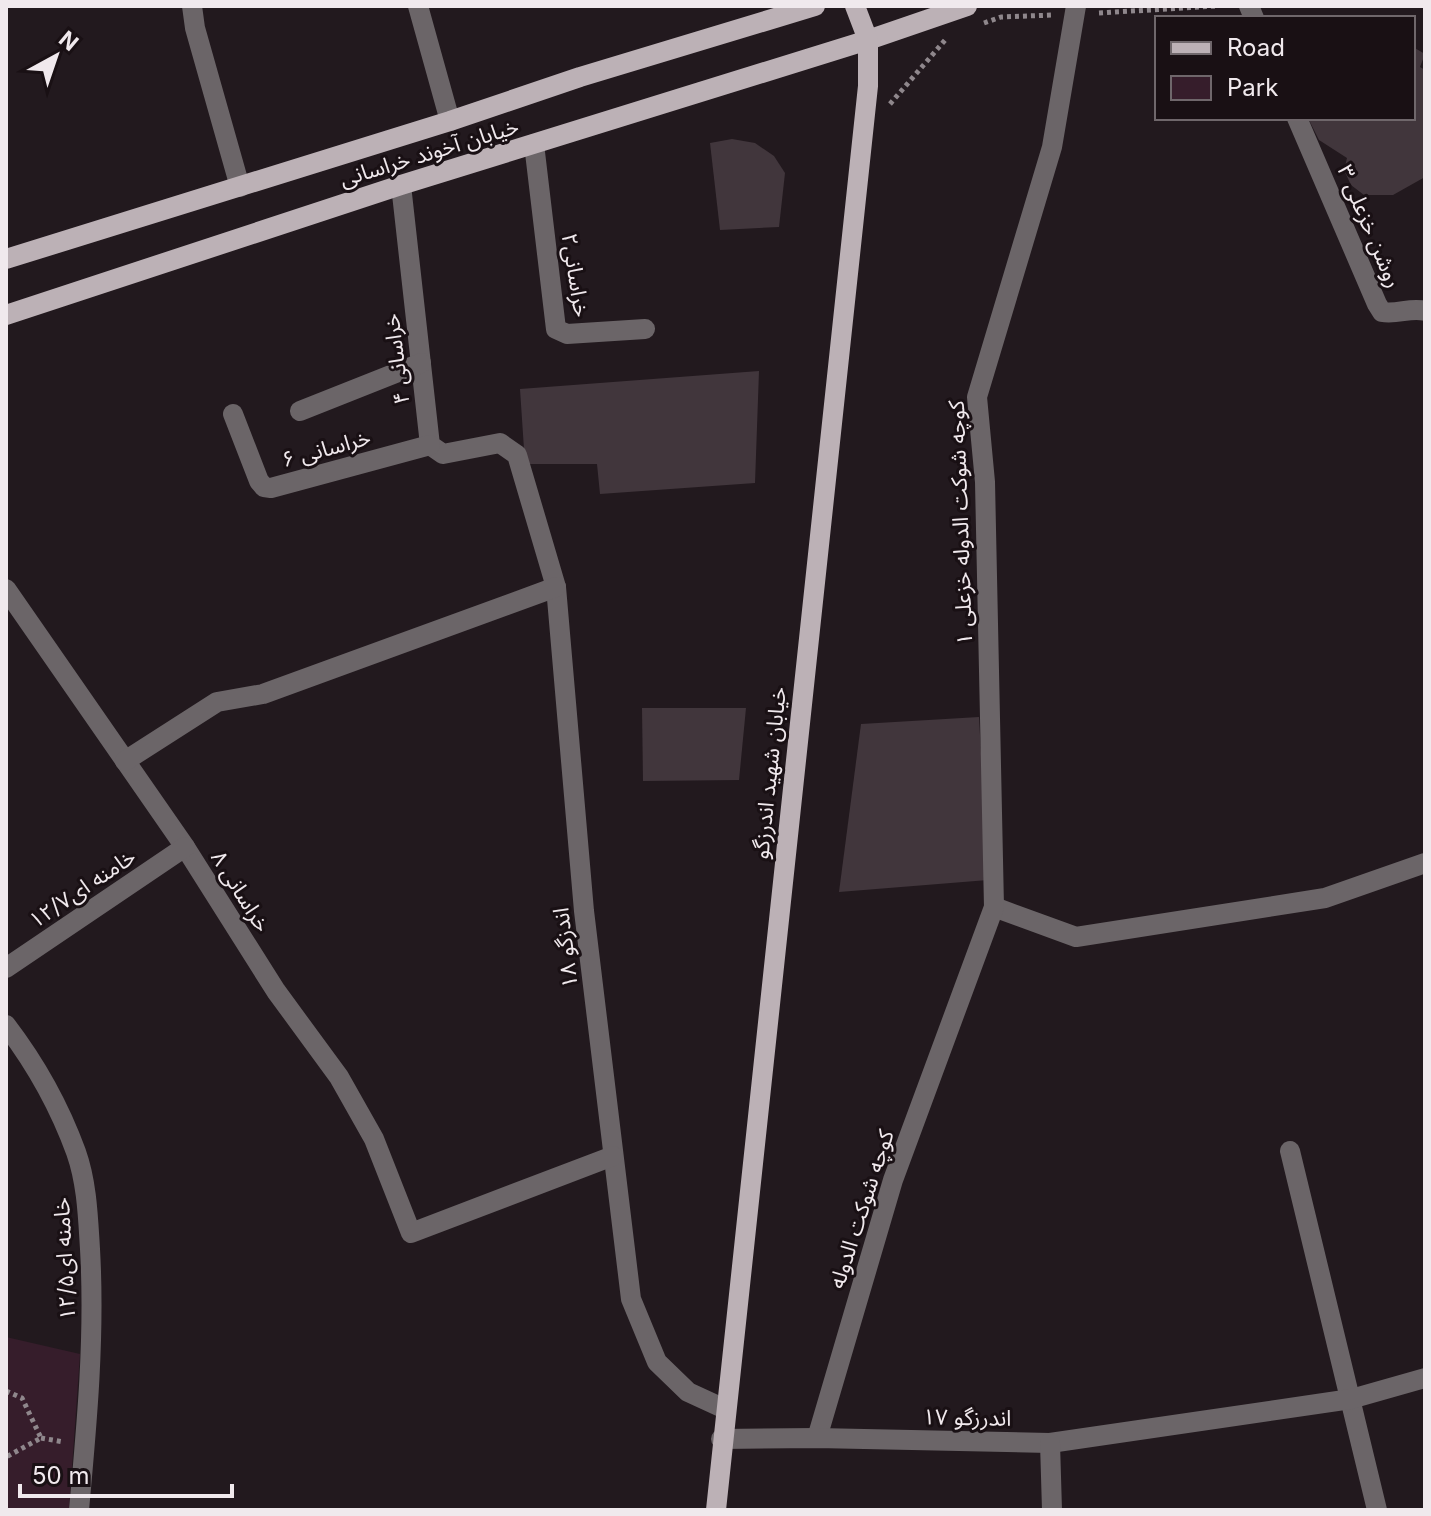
<svg xmlns="http://www.w3.org/2000/svg" width="1431" height="1516" font-family="Inter,'Noto Sans Arabic',sans-serif">
  <style>
    .green { fill: #361d2b }
    .building { fill: #41363c }
    .lines { fill: none; stroke-linecap: round; stroke-linejoin: round }
    .path { stroke: #8f878c; stroke-width: 5; stroke-dasharray: 4 4; stroke-linecap: butt }
    .minor { stroke: #6b6568; stroke-width: 20 }
    .major { stroke: #bcb1b6; stroke-width: 20 }
    .labels { text-anchor: middle; stroke-width: 6; stroke-linejoin: round; paint-order: stroke }
    .street-label { font-size: 22px; fill: #f0e9ed; stroke: #191014 }
  </style>
  <rect width="100%" height="100%" fill="#22191e"/>
  <path class="green" d="M6,1337L80,1354L69,1510H6Z"/>
  <g class="building">
    <path d="M1413,47L1425,54L1420,67L1425,70V177L1393,195H1364L1351,185L1344,170L1347,158L1319,140L1308,118H1413Z"/>
    <path d="M732,139L755,143L774,156L785,173L779,227L720,230L710,143Z"/>
    <path d="M759,371L755,483L600,494L597,464H525L520,389Z"/>
    <path d="M642,708H746L739,780L643,781Z"/>
    <path d="M979,717L988,880L839,892L861,724Z"/>
  </g>
  <g class="lines">
    <g class="path">
      <path d="M1099,13L1217,6"/>
      <path d="M984,23L1001,17L1053,15"/>
      <path d="M890,104L946,39"/>
      <path d="M6,1391L22,1398L41,1438L6,1457"/>
      <path d="M41,1438L64,1442"/>
    </g>
    <g class="minor">
      <path d="M192,6L195,28L240,187"/>
      <path d="M418,6L450,121"/>
      <path d="M1249,6L1254,18"/>
      <path d="M1297,118L1377,304L1382,312C1397,315 1411,307 1425,311"/>
      <path d="M534,144L556,329L567,334L645,329"/>
      <path d="M401,185L430,445L443,454L500,443L517,455L556,587L584,911L631,1299L657,1362L688,1392L725,1409"/>
      <path d="M300,411L421,363"/>
      <path d="M233,414L259,481L264,487L271,488L430,445"/>
      <path d="M6,589L185,847L276,991L339,1077L374,1139L411,1233L613,1156"/>
      <path d="M125,761L217,702L263,694L556,587"/>
      <path d="M994,907L1076,937L1325,898L1425,863"/>
      <path d="M6,968L185,847"/>
      <path d="M6,1025C35,1063 60,1108 76,1152C87,1183 88,1217 90,1249C95,1336 87,1423 79,1510"/>
      <path d="M1290,1151L1377,1510"/>
      <path d="M817,1438L893,1180L994,907L985,482L977,397L1052,147L1076,6"/>
      <path d="M721,1439L817,1438L1050,1443L1351,1399L1425,1378"/>
      <path d="M1050,1443L1052,1510"/>
    </g>
    <g class="major">
      <path d="M6,259L450,121L580,77L815,6"/>
      <path d="M6,315L401,185L868,40L967,6"/>
      <path d="M716,1510L868,86V40L855,6"/>
    </g>
  </g>
  <g class="labels">
    <g class="street-label">
      <text transform="translate(429 152) rotate(-17)" y="8">خیابان آخوند خراسانی</text>
      <text transform="translate(1370 226) rotate(67)" y="8">روشن خزعلی ۳</text>
      <text transform="translate(576 275) rotate(81)" y="8">خراسانی۲</text>
      <text transform="translate(396 359) rotate(-97)" y="8">خراسانی ۴</text>
      <text transform="translate(326 448) rotate(-15)" y="8">خراسانی ۶</text>
      <text transform="translate(960 523) rotate(-92)" y="8">کوچه شوکت الدوله خزعلی ۱</text>
      <text transform="translate(769 773) rotate(-84)" y="8">خیابان شهید اندرزگو</text>
      <text transform="translate(82 888) rotate(-34)" y="8">خامنه ای۱۲/۷</text>
      <text transform="translate(241 891) rotate(58)" y="8">خراسانی ۸</text>
      <text transform="translate(565 948) rotate(-97)" y="8">اندزگو ۱۸</text>
      <text transform="translate(861 1209) rotate(-72)" y="8">کوچه شوکت الدوله</text>
      <text transform="translate(64 1259) rotate(-93)" y="8">خامنه ای۱۲/۵</text>
      <text transform="translate(967 1417) rotate(1)" y="8">اندرزگو ۱۷</text>
    </g>
  </g>
  <rect width="1431" height="1516" fill="none" stroke="#f0e9ed" stroke-width="16"/>
  <rect x="1155" y="16" width="260" height="104" fill="#191014" stroke="#6f676b" stroke-width="2"/>
  <rect x="1171" y="42" width="40" height="12" fill="#bcb1b6" stroke="#6f676b" stroke-width="2"/>
  <text x="1227" y="56" font-size="24" fill="#f0e9ed">Road</text>
  <rect x="1171" y="76" width="40" height="24" fill="#361d2b" stroke="#6f676b" stroke-width="2"/>
  <text x="1227" y="96" font-size="24" fill="#f0e9ed">Park</text>
  <g transform="translate(56 56) rotate(40)" stroke="#191014" stroke-width="6" paint-order="stroke">
  <path d="M0-6L14 30L0 20L-14 30Z" fill="#f0e9ed"/>
  <text y="-12" font-size="22" font-weight="bold" text-anchor="middle" fill="#f0e9ed">N</text>
  </g>
  <path d="M20 1484v12h212v-12" fill="none" stroke="#f0e9ed" stroke-width="4"/>
  <text x="32" y="1484" font-size="24" fill="#f0e9ed" stroke="#191014" stroke-width="6" paint-order="stroke">50 m</text>
</svg>
